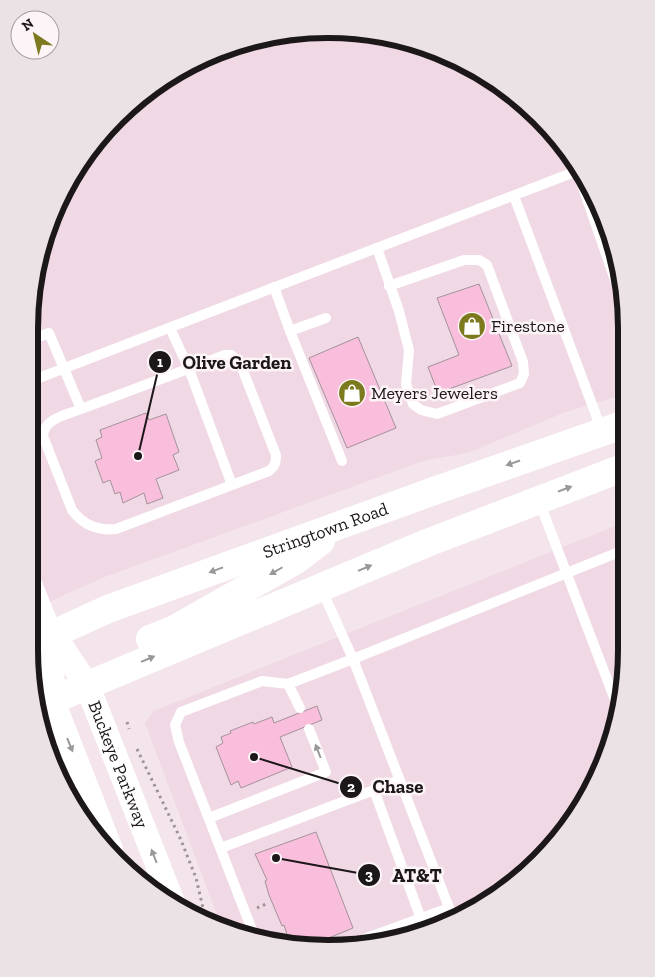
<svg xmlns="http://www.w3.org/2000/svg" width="655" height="977" font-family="'Zilla Slab',serif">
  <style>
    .built { fill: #f0d8e4 }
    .building { fill: #f9bedc; stroke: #a2939a }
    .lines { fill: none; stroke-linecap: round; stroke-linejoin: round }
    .path { stroke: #9d9297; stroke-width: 3; stroke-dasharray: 2.5 4; stroke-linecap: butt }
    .service { stroke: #fff; stroke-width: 10 }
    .minor { stroke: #fff; stroke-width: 20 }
    .tertiary { stroke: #fff; stroke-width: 25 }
    .secondary { stroke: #fff; stroke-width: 28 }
    .oneway { fill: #999798 }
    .labels { text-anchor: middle; stroke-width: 5; stroke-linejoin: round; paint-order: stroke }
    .poi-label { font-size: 18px; fill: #1c1719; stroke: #fdf4f8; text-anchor: start }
    .street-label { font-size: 18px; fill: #1c1719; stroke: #fdf4f8 }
    .rim { fill: none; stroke: #1c1719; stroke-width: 6 }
    .leader { fill: none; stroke: #1c1719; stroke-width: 2 }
    .callout-dot { fill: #1c1719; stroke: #fdf4f8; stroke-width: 2 }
    .mark-label { font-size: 15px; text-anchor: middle; font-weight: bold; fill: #fff }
    .callout-label { font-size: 19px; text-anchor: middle; font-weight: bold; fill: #1c1719; stroke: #fdf4f8; stroke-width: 5; stroke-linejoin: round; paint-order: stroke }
  </style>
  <rect width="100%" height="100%" fill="#f4e5ec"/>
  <g class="built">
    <path d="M308,29L424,45L525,103L596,196L626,308L625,394L563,413L468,453L426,460L102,578L29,611L31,288L59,196L103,130L196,59Z"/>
    <path d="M625,522L624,689L596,781L552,847L477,908L405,938L308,948L222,928L145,723L154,711Z"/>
  </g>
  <g class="building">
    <path d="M479,284L512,366L438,393L428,367L459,355L437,298Z"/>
    <path d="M358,337L396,428L347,448L309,358Z"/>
    <path d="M146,413L149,420L166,414L179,452L173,455L179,470L156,479L163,498L147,504L144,493L123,503L120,492L115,494L110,480L103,483L95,461L102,458L96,440L102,437L100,430Z"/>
    <path d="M624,619V633L619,621Z"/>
    <path d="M317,706L322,720L280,737L292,767L241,788L238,781L231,785L216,747L223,743L221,737L231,733L230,731L253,722L254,724L272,717L274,723Z"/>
    <path d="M316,832L353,928L307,947L290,944L284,925L282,926L269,895L265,881L267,880L255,854Z"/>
  </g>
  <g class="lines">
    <g class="path">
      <path d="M127,722L129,729"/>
      <path d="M137,749L181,840L196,878L206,921"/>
      <path d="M257,908L268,903"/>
    </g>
    <g class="service">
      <path d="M578,173L626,312"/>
      <path d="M514,196L602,431"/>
      <path d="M377,248L399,311L409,350L406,384L413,404L421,410L437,414L520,383L524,374L523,362L487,265L479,260H464L389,286"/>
      <path d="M274,287L290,331L342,461"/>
      <path d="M170,328L189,369L232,485"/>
      <path d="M290,331L326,318"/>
      <path d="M31,340L49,333L81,409C67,415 44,418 43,436L72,510C83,525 98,531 116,529L269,471C275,466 276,463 276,455L240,363L231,355H225L81,409"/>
      <path d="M31,381L577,171"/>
      <path d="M539,501L618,708"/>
      <path d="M321,588L353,659L624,550"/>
      <path d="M288,684L300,708"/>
      <path d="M399,780L374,790L421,919"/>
      <path d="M209,818L326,772L309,729"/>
      <path d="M221,848L374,790"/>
      <path d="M254,935L179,742L175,725L181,712L262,681L288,684L353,659L453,918"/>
      <path d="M353,943L449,908"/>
    </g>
    <path class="minor" d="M29,576L52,633"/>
    <g class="tertiary">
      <path id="s1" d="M52,633L87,685L172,901"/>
      <path d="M52,633V700L110,848"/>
    </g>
    <g class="secondary">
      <path d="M150,639L175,629L296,560L321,541"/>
      <path id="s2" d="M29,645L108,609L434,491L625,424"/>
      <path d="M38,706L427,543L625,467"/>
    </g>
  </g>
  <defs><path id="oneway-solid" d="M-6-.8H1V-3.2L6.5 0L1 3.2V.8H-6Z" transform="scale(1.25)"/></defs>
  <g class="oneway">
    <use href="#oneway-solid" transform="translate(513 463) rotate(161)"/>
    <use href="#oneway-solid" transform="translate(565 489) rotate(-21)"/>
    <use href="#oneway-solid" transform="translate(365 568) rotate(-23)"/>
    <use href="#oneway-solid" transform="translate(216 570) rotate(160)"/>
    <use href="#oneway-solid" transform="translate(276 571) rotate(150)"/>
    <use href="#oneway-solid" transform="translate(148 659) rotate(-23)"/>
    <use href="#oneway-solid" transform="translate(70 745) rotate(68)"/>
    <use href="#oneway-solid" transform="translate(318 751) rotate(-111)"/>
    <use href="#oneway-solid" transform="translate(154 856) rotate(-111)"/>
  </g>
  <defs>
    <g id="shop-disc" transform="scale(1.4375)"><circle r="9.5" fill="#7c791f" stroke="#fdf4f8"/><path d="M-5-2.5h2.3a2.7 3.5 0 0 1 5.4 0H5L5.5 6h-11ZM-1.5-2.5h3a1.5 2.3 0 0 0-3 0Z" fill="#fff"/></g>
  </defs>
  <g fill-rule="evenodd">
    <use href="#shop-disc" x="472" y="326"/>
    <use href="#shop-disc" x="352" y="393"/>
  </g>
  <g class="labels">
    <g class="poi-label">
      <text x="491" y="332">Firestone</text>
      <text x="371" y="399">Meyers Jewelers</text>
    </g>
    <g class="street-label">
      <text dy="6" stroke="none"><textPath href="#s2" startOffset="318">Stringtown Road</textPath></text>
      <text dy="6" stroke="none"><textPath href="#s1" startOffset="148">Buckeye Parkway</textPath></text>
    </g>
  </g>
  <path d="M0 0H655V977H0ZM328 38H328A290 290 0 0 1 618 328V650A290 290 0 0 1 328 940H328A290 290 0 0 1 38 650V328A290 290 0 0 1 328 38Z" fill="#ebe2e6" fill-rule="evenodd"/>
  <path class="rim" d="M328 38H328A290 290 0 0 1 618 328V650A290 290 0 0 1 328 940H328A290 290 0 0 1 38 650V328A290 290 0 0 1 328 38Z"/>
  <path class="leader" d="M138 456L160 362M254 757L351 787M276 858L369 875"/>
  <g class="callout-dot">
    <circle cx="138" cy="456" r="5"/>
    <circle cx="254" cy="757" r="5"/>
    <circle cx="276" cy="858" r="5"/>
    <circle cx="160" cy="362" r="12"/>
    <circle cx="351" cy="787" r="12"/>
    <circle cx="369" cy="875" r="12"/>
  </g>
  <g class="mark-label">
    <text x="160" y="367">1</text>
    <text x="351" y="792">2</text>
    <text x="369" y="880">3</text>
  </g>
  <g class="callout-label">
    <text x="237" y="369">Olive Garden</text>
    <text x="398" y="793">Chase</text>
    <text x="417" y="882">AT&amp;T</text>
  </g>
  <g transform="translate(35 35) rotate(325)"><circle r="24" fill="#fdf4f8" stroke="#a39c9f"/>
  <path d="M0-4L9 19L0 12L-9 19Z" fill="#7c791f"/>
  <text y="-8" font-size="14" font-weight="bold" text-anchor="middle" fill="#1c1719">N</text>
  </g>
</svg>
